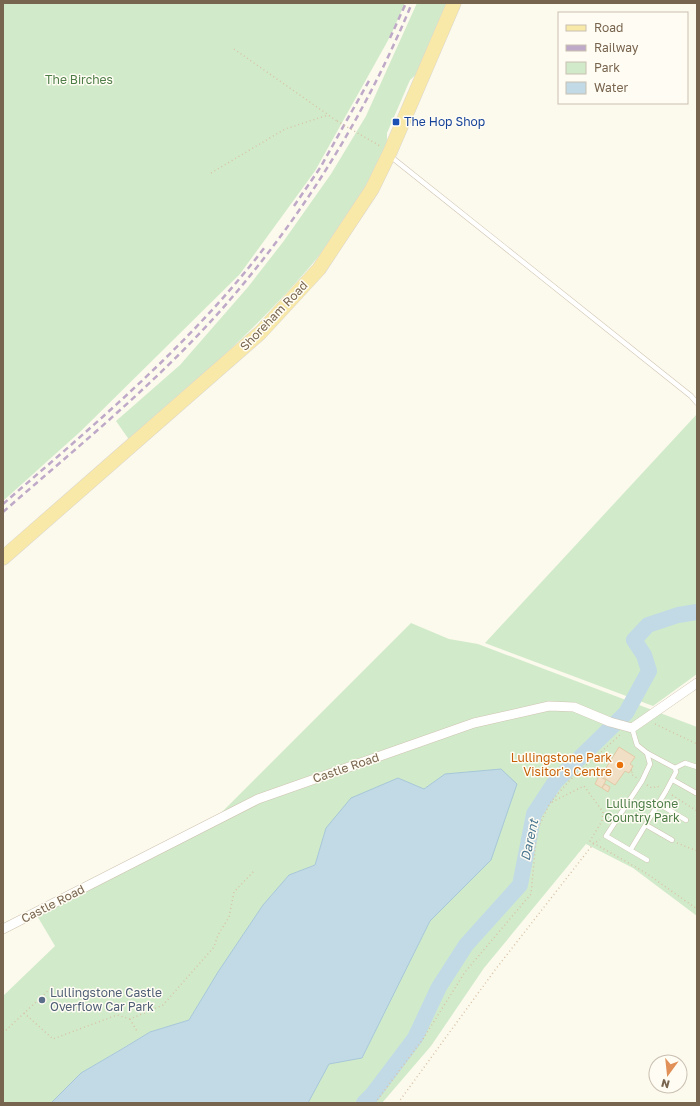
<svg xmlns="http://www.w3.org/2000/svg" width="700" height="1106" font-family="'Golos Text',sans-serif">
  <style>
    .green { fill: #d1ebca }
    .water { fill: #c1dae6; stroke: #a7c7d8 }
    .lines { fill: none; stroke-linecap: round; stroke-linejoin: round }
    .river { stroke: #c1dae6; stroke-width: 16 }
    .building { fill: #f1dfc5; stroke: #e3c9a6 }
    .lane-casing { stroke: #cfc4b1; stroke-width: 5.5 }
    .street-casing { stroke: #cfc4b1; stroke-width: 10 }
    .primary-casing { stroke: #dcd7d1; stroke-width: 15 }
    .path { stroke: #d7c3a7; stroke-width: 1.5; stroke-dasharray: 1 3; stroke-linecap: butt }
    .lane { stroke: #fff; stroke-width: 4.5 }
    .street { stroke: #fff; stroke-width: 9 }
    .primary { stroke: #f8e9a8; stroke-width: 14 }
    .rail { stroke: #bfa9c8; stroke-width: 2.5; stroke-dasharray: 6 4; stroke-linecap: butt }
    .path-bridge { stroke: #d7c3a7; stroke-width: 1.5; stroke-dasharray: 1 3; stroke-linecap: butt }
    .transit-dot { fill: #1a4fb4; stroke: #fffcf3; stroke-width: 1.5 }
    .food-dot { fill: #e8710a; stroke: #fffcf3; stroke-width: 1.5 }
    .service-dot { fill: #5c6f8a; stroke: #fffcf3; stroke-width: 1.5 }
    .labels { text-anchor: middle; stroke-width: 3; stroke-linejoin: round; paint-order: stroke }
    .park-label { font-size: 12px; fill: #4c7d47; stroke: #fffcf3 }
    .transit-label { font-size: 12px; fill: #164399; stroke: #fffcf3; text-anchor: start }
    .street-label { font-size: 12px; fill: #78654f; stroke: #fffcf3 }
    .food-label { font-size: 12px; fill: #c56008; stroke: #fffcf3; text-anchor: end }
    .service-label { font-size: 12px; fill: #4e5e75; stroke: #fffcf3; text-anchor: start }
    .water-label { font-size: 13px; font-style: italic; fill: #4c7892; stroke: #fffcf3 }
  </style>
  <rect width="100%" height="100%" fill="#fcf9ed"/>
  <g class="green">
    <path d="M3,3H405L391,35L315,171L240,274L81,431L3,501Z"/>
    <path d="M417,3H448L420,71L410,80L394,117L387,133V147C363,193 335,240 300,278C248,337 187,388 130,441L116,421L180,365L248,287L283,242L331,174L366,116Z"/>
    <path d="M697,414V674L653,706L485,643Z"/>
    <path d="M411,623L449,639L478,644L697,727V916L633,868L586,844L484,968L431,1046L382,1103H308L329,1064L362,1058L430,921L451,898L445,774L424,789L398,778L326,828L315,865L289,875L263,905L218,972L189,1020L150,1032L81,1073L51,1103H3V996L55,946L36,914L207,827Z"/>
  </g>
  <path class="water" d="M501,769L517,784L491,860L430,921L362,1058L329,1064L308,1103H51L81,1073L122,1049L150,1032L189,1020L218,972L263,905L289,875L315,865L326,828L351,798L398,778L424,789L445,774Z"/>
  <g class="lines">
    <path class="river" d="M364,1103L372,1095L415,1038L439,987L466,945L520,885L534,814L555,782L626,713L649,671L644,655L634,640L648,625L678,615L697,612"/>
  </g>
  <g class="building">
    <path d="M619,747L635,757L630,764L633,766L629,773L625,771L615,785L601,776Z"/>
    <path d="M599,776L606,780L602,788L595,784Z"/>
    <path d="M605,784L610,787L608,792L602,788Z"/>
  </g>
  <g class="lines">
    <g class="lane-casing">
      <g id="lane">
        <path d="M390,156L691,396L697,403"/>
        <path d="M632,728L637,745L647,753L650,764L642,781L606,836L647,860"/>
        <path d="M675,768L685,763L697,767"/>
        <path d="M673,780L696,793"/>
        <path d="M659,804L686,820"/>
        <path d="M646,825L672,840"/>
        <path d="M631,849L666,791L676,772L675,768L647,753"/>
      </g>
    </g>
    <g class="street-casing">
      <path id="street" d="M3,929L258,799L474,723L549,706L574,707L610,722L632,728L697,683"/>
    </g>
    <g class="primary-casing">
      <path id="primary" d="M3,558L260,333L319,269L372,189L390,152L454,3"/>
    </g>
    <g class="path">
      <path d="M234,49L337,121"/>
      <path d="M361,135L380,146"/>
      <path d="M211,173L285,129L328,115"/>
      <path d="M655,724L697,744"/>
      <path d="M631,770H633L631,774L637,778"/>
      <path d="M647,785L652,788L657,786L660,788"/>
      <path d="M672,795L697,811"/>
      <path d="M552,802L584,786L603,812L602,821L590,841L646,873L697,909"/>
      <path d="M677,843L697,851"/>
      <path d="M24,1013L53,1039L117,1015L130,1019L163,1005L214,947L218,935L229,917L234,892L254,871"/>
      <path d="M130,1019L138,1033"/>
      <path d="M3,1033L53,986"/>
      <path d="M375,1103L423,1039L465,972L531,894L537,830L550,803L569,781L621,734"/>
      <path d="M398,1103L495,970L594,843L600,840"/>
    </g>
    <use href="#lane" class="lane"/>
    <use href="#street" class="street"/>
    <use href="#primary" class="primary"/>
    <g class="rail">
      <path d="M390,38L406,3"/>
      <path d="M294,206L320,168L370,79"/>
      <path d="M3,504C95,424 190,345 265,247"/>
      <path d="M3,512C74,450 149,389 213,319C297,226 364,119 412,3"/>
    </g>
    <path class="path-bridge" d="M337,121L361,135"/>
  </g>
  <rect class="transit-dot" x="392" y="118" width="8" height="8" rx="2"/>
  <circle class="food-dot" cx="620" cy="765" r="4"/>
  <circle class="service-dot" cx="42" cy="1000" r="4"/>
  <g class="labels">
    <g class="park-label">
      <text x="79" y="84">The Birches</text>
      <text x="642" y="808">Lullingstone<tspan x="642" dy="14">Country Park</tspan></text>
    </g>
    <g class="transit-label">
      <text x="404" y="126">The Hop Shop</text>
    </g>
    <g class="street-label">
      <text transform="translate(274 316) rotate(-46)" y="4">Shoreham Road</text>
      <text transform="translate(346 768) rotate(-19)" y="4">Castle Road</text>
      <text transform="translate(53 904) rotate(-27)" y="4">Castle Road</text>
    </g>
    <g class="food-label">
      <text x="612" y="762">Lullingstone Park<tspan x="612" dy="14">Visitor's Centre</tspan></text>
    </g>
    <g class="service-label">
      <text x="50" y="997">Lullingstone Castle<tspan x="50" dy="14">Overflow Car Park</tspan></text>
    </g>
    <g class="water-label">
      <text transform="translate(529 840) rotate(-78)" y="5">Darent</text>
    </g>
  </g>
  <rect width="700" height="1106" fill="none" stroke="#78654f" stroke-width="8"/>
  <rect x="558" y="12" width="130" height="92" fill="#fffcf3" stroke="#c9c0b1"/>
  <rect x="566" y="25" width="20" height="6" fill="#f8e9a8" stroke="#c9c0b1"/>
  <text x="594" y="32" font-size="12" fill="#78654f">Road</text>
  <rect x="566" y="45" width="20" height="6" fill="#bfa9c8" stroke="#c9c0b1"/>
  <text x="594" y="52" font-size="12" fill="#78654f">Railway</text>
  <rect x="566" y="62" width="20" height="12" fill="#d1ebca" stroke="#c9c0b1"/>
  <text x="594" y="72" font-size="12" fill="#78654f">Park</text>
  <rect x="566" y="82" width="20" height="12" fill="#c1dae6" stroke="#c9c0b1"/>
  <text x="594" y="92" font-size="12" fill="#78654f">Water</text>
  <g transform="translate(668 1074) rotate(195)"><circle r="19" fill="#fffcf3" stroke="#c9c0b1"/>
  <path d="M0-3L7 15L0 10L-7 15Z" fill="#e19057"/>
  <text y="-6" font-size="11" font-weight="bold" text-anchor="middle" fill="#78654f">N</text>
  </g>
</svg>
